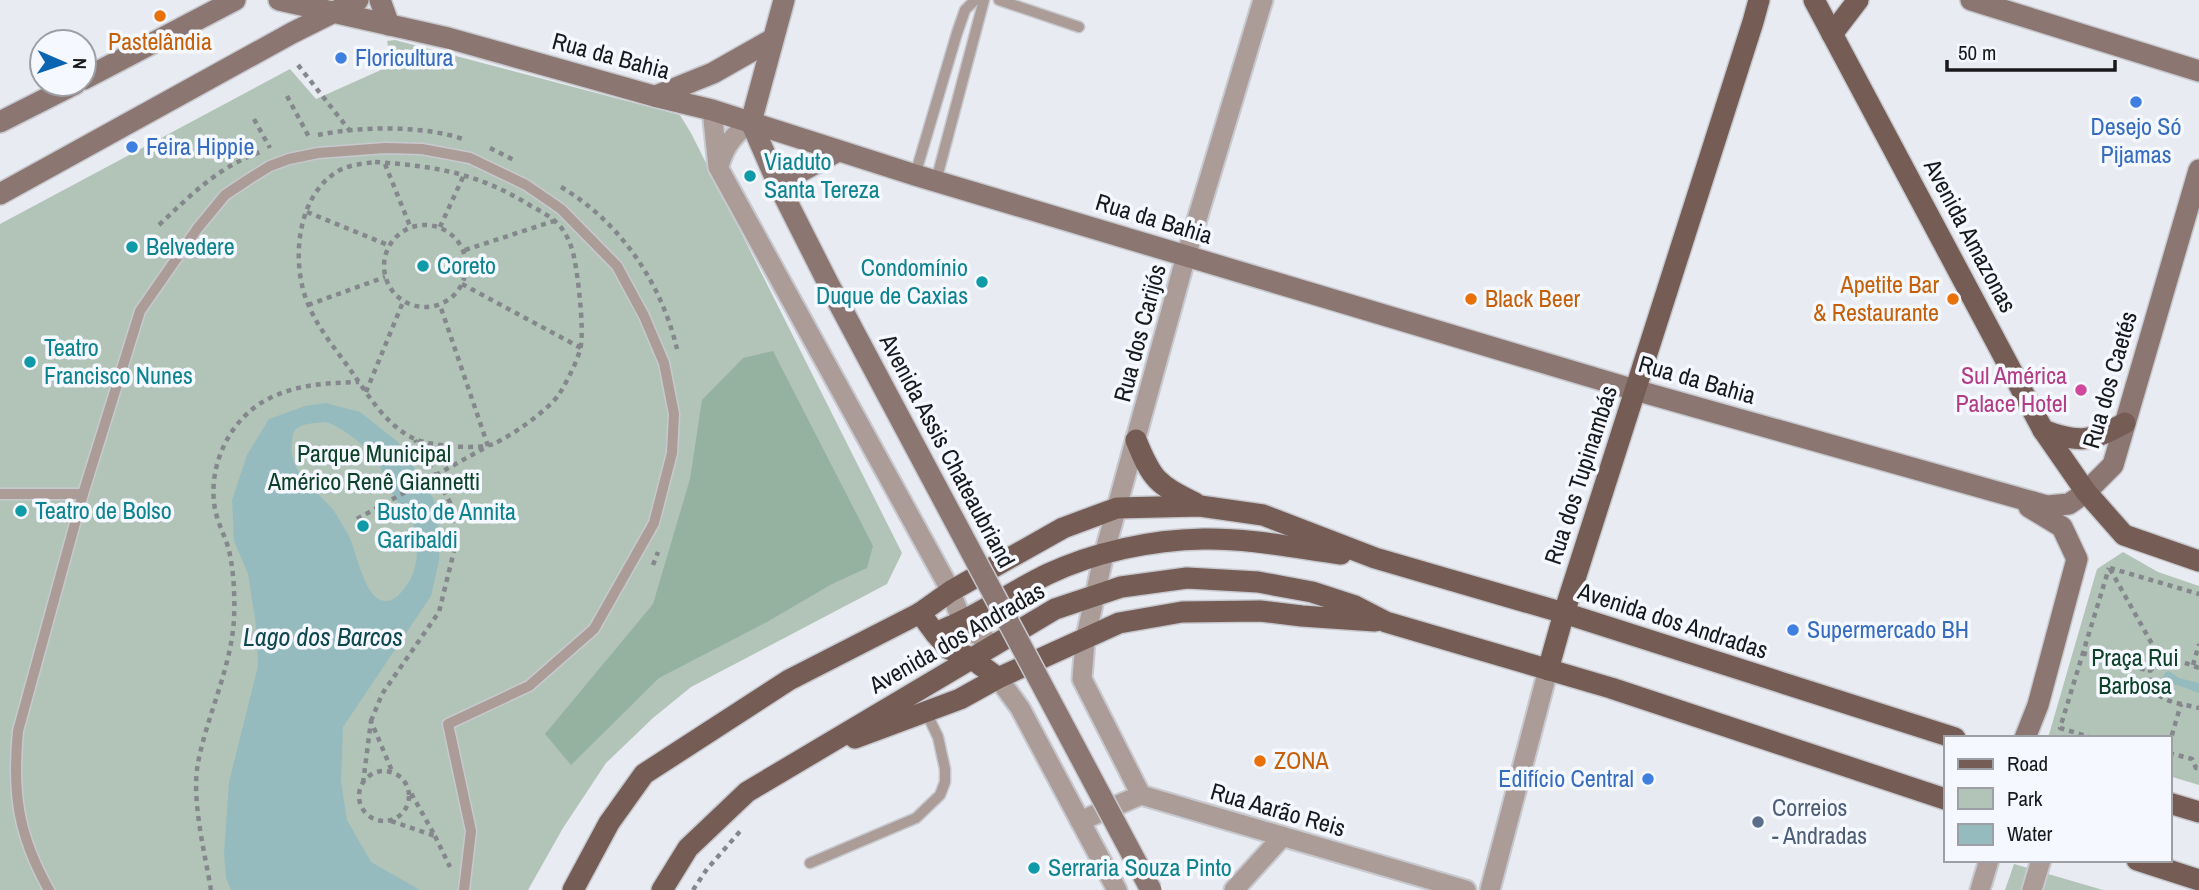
<svg xmlns="http://www.w3.org/2000/svg" width="2199" height="890" font-family="'Archivo Narrow',sans-serif">
  <style>
    .green { fill: #b2c4b8 }
    .forest { fill: #95b2a0 }
    .water { fill: #95bbbf; fill-rule: evenodd }
    .lines { fill: none; stroke-linecap: round; stroke-linejoin: round }
    .lane-casing { stroke: #c7c9cf; stroke-width: 13 }
    .street-casing { stroke: #c7c9cf; stroke-width: 23 }
    .secondary-casing { stroke: #c7c9cf; stroke-width: 24 }
    .primary-casing { stroke: #c7c9cf; stroke-width: 24 }
    .path { stroke: #84878b; stroke-width: 4.5; stroke-dasharray: 5 5; stroke-linecap: butt }
    .lane { stroke: #ab9c98; stroke-width: 10 }
    .street { stroke: #ab9c98; stroke-width: 19 }
    .secondary { stroke: #8c7671; stroke-width: 21 }
    .primary { stroke: #755c55; stroke-width: 21 }
    .secondary-bridge-casing { stroke: #c7c9cf; stroke-width: 24; stroke-linecap: butt }
    .secondary-bridge { stroke: #8c7671; stroke-width: 21 }
    .food-dot { fill: #e8710a; stroke: #f5f8ff; stroke-width: 2.5 }
    .shop-dot { fill: #3f7fe0; stroke: #f5f8ff; stroke-width: 2.5 }
    .culture-dot { fill: #0f9aa8; stroke: #f5f8ff; stroke-width: 2.5 }
    .hotel-dot { fill: #d1479c; stroke: #f5f8ff; stroke-width: 2.5 }
    .service-dot { fill: #5c6f8a; stroke: #f5f8ff; stroke-width: 2.5 }
    .labels { text-anchor: middle; stroke-width: 7; stroke-linejoin: round; paint-order: stroke }
    .food-label { font-size: 24px; fill: #c56008; stroke: #f5f8ff; text-anchor: start }
    .street-label { font-size: 24px; fill: #18191b; stroke: #f5f8ff }
    .shop-label { font-size: 24px; fill: #366cbe; stroke: #f5f8ff; text-anchor: start }
    .culture-label { font-size: 24px; fill: #0d838f; stroke: #f5f8ff; text-anchor: start }
    .hotel-label { font-size: 24px; fill: #b23c85; stroke: #f5f8ff; text-anchor: end }
    .park-label { font-size: 24px; fill: #0d4228; stroke: #f5f8ff }
    .service-label { font-size: 24px; fill: #4e5e75; stroke: #f5f8ff; text-anchor: start }
    .water-label { font-size: 26px; font-style: italic; fill: #0d474d; stroke: #f5f8ff }
  </style>
  <rect width="100%" height="100%" fill="#e8ebf1"/>
  <g class="green">
    <path d="M395,40L680,115L691,133L902,553L887,584L691,687L653,718L606,763L563,828L528,890H0V224L290,69L316,99L392,65L387,41Z"/>
    <path d="M2123,552L2158,572L2199,586V785L2169,776V738H2048L2097,569Z"/>
    <path d="M2014,864L2103,890H2005Z"/>
  </g>
  <path class="forest" d="M773,351L873,546L867,568L832,584L767,622L659,678L571,765L545,734L653,604L690,479L702,400L743,358Z"/>
  <g class="water">
    <path d="M326,403L360,412L398,442L434,500L440,534L439,561L431,596L343,727L341,782L347,820L371,862L420,890H231L226,878L224,853L229,782L258,666L257,632L248,574L234,541L232,500L247,455L269,419L305,406ZM325,422C340,425 367,447 376,460C384,471 387,486 395,498C400,507 410,515 413,525C419,545 419,569 406,586C401,593 395,601 385,601C364,600 357,551 348,534C343,527 339,518 334,511C317,489 287,473 292,441C293,435 293,430 299,427C305,423 317,423 325,422Z"/>
    <path d="M2169,671L2179,678L2199,683V693L2177,685L2165,686L2162,678L2166,672Z"/>
  </g>
  <g class="lines">
    <g class="lane-casing">
      <g id="lane">
        <path d="M999,0L1079,27"/>
        <path d="M915,175L957,33L965,10L975,0"/>
        <path d="M936,181L984,0"/>
        <path d="M0,494H83"/>
        <path d="M810,863L916,818L940,795L945,782V769L938,737L926,712"/>
        <path d="M49,890C18,835 12,793 18,731L83,494L140,311L197,229L225,195L249,179L270,166L289,159L318,153L385,148L422,149L470,158L526,185L561,209L617,266L644,316L664,363L674,414L672,453L654,523L594,629L529,686L448,724L471,831L464,890"/>
      </g>
    </g>
    <g class="street-casing">
      <g id="street">
        <path d="M712,110L718,167L951,591C962,623 962,628 993,644"/>
        <path d="M720,163C726,143 735,134 751,122"/>
        <path d="M998,678L1020,708L1117,890"/>
        <path d="M1141,795L1082,679L1085,641L1104,554L1186,256L1263,0"/>
        <path d="M1080,821L1141,795L1466,890"/>
        <path d="M1234,890L1282,837"/>
        <path d="M1490,890L1548,670"/>
        <path d="M1980,890L1989,860"/>
        <path d="M2032,890L2041,860"/>
      </g>
    </g>
    <g class="secondary-casing">
      <g id="secondary">
        <path d="M279,0L448,38L654,96L712,110L915,175L1635,390L2047,506L2069,504L2086,492L2113,465L2199,170"/>
        <path d="M380,0L389,25"/>
        <path d="M1971,0L2199,71"/>
        <path d="M84,79L235,0"/>
        <path d="M656,96L713,73L773,39"/>
        <path d="M0,122L75,84"/>
        <path d="M751,122L778,184L828,283"/>
        <path d="M751,122L784,0"/>
        <path d="M778,184L838,151"/>
        <path d="M0,194L292,33L358,0"/>
        <path d="M2025,738L2038,705L2077,559L2062,527L2029,507"/>
      </g>
    </g>
    <g class="primary-casing">
      <g id="primary">
        <path d="M1814,0L2043,430L2086,492L2124,535L2199,561"/>
        <path d="M1832,34L1858,0"/>
        <path d="M2043,430C2079,444 2092,441 2125,423"/>
        <path d="M1136,440C1152,480 1157,484 1195,503"/>
        <path d="M920,613L935,633C975,618 1009,593 1048,574C1095,552 1151,540 1203,539C1249,538 1296,548 1341,554"/>
        <path d="M935,633L949,649L971,658L998,678"/>
        <path d="M1548,670L1564,613L1753,22L1759,0"/>
        <path d="M855,738L960,699L998,678L1119,623L1182,612L1260,611L1302,616L1375,621"/>
        <path d="M2169,803L2199,812"/>
        <path d="M2137,860L2199,880"/>
        <path d="M573,890L609,823L644,774L789,680L920,613L951,591L1063,528L1117,508L1200,506L1263,515L1375,558L1564,613L1955,738"/>
        <path d="M662,890L688,848L747,792L1055,609L1121,587L1187,578L1258,582L1312,592L1355,606L1386,622L1611,688L1945,799"/>
      </g>
    </g>
    <g class="path">
      <path d="M298,65L350,131"/>
      <path d="M287,96L309,137"/>
      <path d="M254,119L270,148"/>
      <path d="M318,135C361,126 424,125 466,140"/>
      <path d="M490,148L514,160"/>
      <path d="M375,162C434,166 479,173 531,206C540,211 550,216 557,223C573,239 575,261 578,282C580,298 584,336 580,350C576,364 567,381 560,393C550,409 510,437 493,444C477,450 431,446 415,439C388,427 370,398 354,375C338,352 318,329 308,304C291,264 296,199 335,173C346,165 361,164 375,162Z"/>
      <path d="M385,164L410,226"/>
      <path d="M561,187C620,222 661,282 677,349"/>
      <path d="M307,212L388,245"/>
      <circle cx="425" cy="266" r="41"/>
      <path d="M159,225C192,194 219,166 263,151"/>
      <path d="M440,227L464,175"/>
      <path d="M465,250L554,221"/>
      <path d="M462,284L581,348"/>
      <path d="M308,305L385,277"/>
      <path d="M366,392L403,302"/>
      <path d="M357,519L488,446L440,305"/>
      <path d="M653,565L658,552"/>
      <path d="M2110,568L2199,594"/>
      <path d="M2110,569L2161,660"/>
      <path d="M2082,653L2150,671"/>
      <path d="M2193,665L2199,644"/>
      <path d="M2199,668C2177,660 2167,654 2150,671C2148,702 2175,702 2199,708"/>
      <path d="M371,721L382,694L439,612L455,547L451,504L415,440"/>
      <path d="M2093,738L2060,728L2109,568"/>
      <path d="M2169,745L2181,704"/>
      <path d="M2169,753L2192,759L2196,768H2199"/>
      <circle cx="384" cy="796" r="25"/>
      <path d="M363,783L371,721L392,771"/>
      <path d="M391,821L435,836L411,793"/>
      <path d="M435,836L450,867"/>
      <path d="M211,890C205,854 191,799 198,763C207,715 231,669 234,619C235,599 234,575 230,555C227,539 218,525 215,509C207,466 230,417 270,398C298,384 329,383 359,382"/>
      <path d="M693,890L707,869L743,828"/>
    </g>
    <use href="#lane" class="lane"/>
    <use href="#street" class="street"/>
    <use href="#secondary" class="secondary"/>
    <use href="#primary" class="primary"/>
    <g class="secondary-bridge-casing">
      <path id="secondary-bridge" d="M828,283L1151,890"/>
    </g>
    <use href="#secondary-bridge" class="secondary-bridge"/>
  </g>
  <g class="food-dot">
    <circle cx="160" cy="16" r="7"/>
    <circle cx="1471" cy="299" r="7"/>
    <circle cx="1953" cy="299" r="7"/>
    <circle cx="1260" cy="761" r="7"/>
  </g>
  <g class="shop-dot">
    <circle cx="341" cy="58" r="7"/>
    <circle cx="2136" cy="102" r="7"/>
    <circle cx="132" cy="147" r="7"/>
    <circle cx="1793" cy="630" r="7"/>
    <circle cx="1648" cy="779" r="7"/>
  </g>
  <g class="culture-dot">
    <circle cx="750" cy="176" r="7"/>
    <circle cx="132" cy="247" r="7"/>
    <circle cx="423" cy="266" r="7"/>
    <circle cx="982" cy="282" r="7"/>
    <circle cx="30" cy="362" r="7"/>
    <circle cx="21" cy="511" r="7"/>
    <circle cx="363" cy="526" r="7"/>
    <circle cx="1034" cy="868" r="7"/>
  </g>
  <circle class="hotel-dot" cx="2081" cy="390" r="7"/>
  <circle class="service-dot" cx="1758" cy="822" r="7"/>
  <g class="labels">
    <g class="food-label">
      <text x="160" y="50" text-anchor="middle">Pastelândia</text>
      <text x="1939" y="293" text-anchor="end">Apetite Bar<tspan x="1939" dy="28">&amp; Restaurante</tspan></text>
      <text x="1485" y="307">Black Beer</text>
      <text x="1274" y="769">ZONA</text>
    </g>
    <g class="street-label">
      <text transform="translate(611 56) rotate(15)" y="8">Rua da Bahia</text>
      <text transform="translate(1154 219) rotate(17)" y="8">Rua da Bahia</text>
      <text transform="translate(1970 236) rotate(62)" y="8">Avenida Amazonas</text>
      <text transform="translate(1140 333) rotate(-75)" y="8">Rua dos Carijós</text>
      <text transform="translate(1697 380) rotate(16)" y="8">Rua da Bahia</text>
      <text transform="translate(2110 380) rotate(-74)" y="8">Rua dos Caetés</text>
      <text transform="translate(947 451) rotate(62)" y="8">Avenida Assis Chateaubriand</text>
      <text transform="translate(1581 475) rotate(-72)" y="8">Rua dos Tupinambás</text>
      <text transform="translate(1673 621) rotate(18)" y="8">Avenida dos Andradas</text>
      <text transform="translate(957 638) rotate(-30)" y="8">Avenida dos Andradas</text>
      <text transform="translate(1278 810) rotate(16)" y="8">Rua Aarão Reis</text>
    </g>
    <g class="shop-label">
      <text x="355" y="66">Floricultura</text>
      <text x="2136" y="135" text-anchor="middle">Desejo Só<tspan x="2136" dy="28">Pijamas</tspan></text>
      <text x="146" y="155">Feira Hippie</text>
      <text x="1807" y="638">Supermercado BH</text>
      <text x="1634" y="787" text-anchor="end">Edifício Central</text>
    </g>
    <g class="culture-label">
      <text x="764" y="170">Viaduto<tspan x="764" dy="28">Santa Tereza</tspan></text>
      <text x="146" y="255">Belvedere</text>
      <text x="437" y="274">Coreto</text>
      <text x="968" y="276" text-anchor="end">Condomínio<tspan x="968" dy="28">Duque de Caxias</tspan></text>
      <text x="44" y="356">Teatro<tspan x="44" dy="28">Francisco Nunes</tspan></text>
      <text x="35" y="519">Teatro de Bolso</text>
      <text x="377" y="520">Busto de Annita<tspan x="377" dy="28">Garibaldi</tspan></text>
      <text x="1048" y="876">Serraria Souza Pinto</text>
    </g>
    <g class="hotel-label">
      <text x="2067" y="384">Sul América<tspan x="2067" dy="28">Palace Hotel</tspan></text>
    </g>
    <g class="park-label">
      <text x="374" y="462">Parque Municipal<tspan x="374" dy="28">Américo Renê Giannetti</tspan></text>
      <text x="2135" y="666">Praça Rui<tspan x="2135" dy="28">Barbosa</tspan></text>
    </g>
    <g class="service-label">
      <text x="1772" y="816">Correios<tspan x="1772" dy="28">- Andradas</tspan></text>
    </g>
    <g class="water-label">
      <text x="323" y="646">Lago dos Barcos</text>
    </g>
  </g>
  <rect x="1944" y="736" width="228" height="126" fill="#f5f8ff" stroke="#9d9fa4" stroke-width="2"/>
  <rect x="1958" y="759" width="35" height="10" fill="#755c55" stroke="#9d9fa4" stroke-width="2"/>
  <text x="2007" y="771" font-size="21" fill="#18191b">Road</text>
  <rect x="1958" y="788" width="35" height="21" fill="#b2c4b8" stroke="#9d9fa4" stroke-width="2"/>
  <text x="2007" y="806" font-size="21" fill="#18191b">Park</text>
  <rect x="1958" y="824" width="35" height="21" fill="#95bbbf" stroke="#9d9fa4" stroke-width="2"/>
  <text x="2007" y="841" font-size="21" fill="#18191b">Water</text>
  <g transform="translate(63 63) rotate(92)"><circle r="33" fill="#f5f8ff" stroke="#9d9fa4" stroke-width="2"/>
  <path d="M0-5L12 26L0 18L-12 26Z" fill="#0964b1"/>
  <text y="-10" font-size="19" font-weight="bold" text-anchor="middle" fill="#18191b">N</text>
  </g>
  <path d="M1947 60v10h168v-10" fill="none" stroke="#18191b" stroke-width="3.5"/>
  <text x="1958" y="60" font-size="21" fill="#18191b" stroke="#f5f8ff" stroke-width="5" paint-order="stroke">50 m</text>
</svg>
